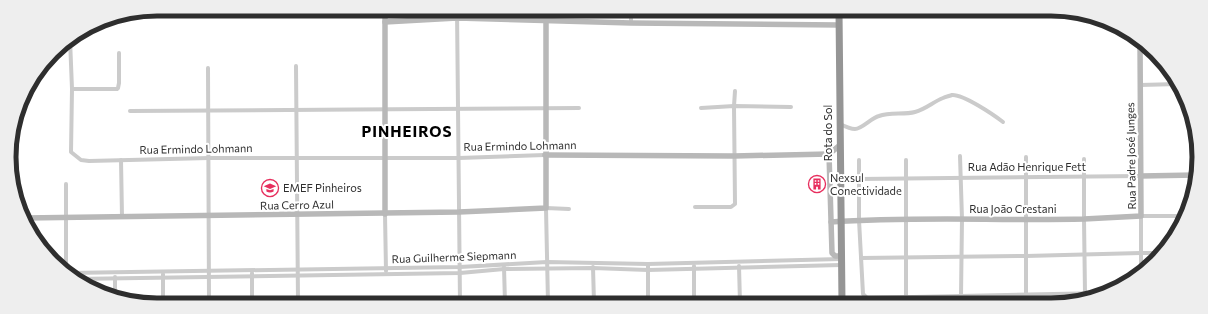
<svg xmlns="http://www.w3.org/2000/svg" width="1208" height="314" font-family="Commissioner,sans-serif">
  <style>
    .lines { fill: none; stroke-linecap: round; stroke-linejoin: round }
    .street { stroke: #cbcbcb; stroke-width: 4 }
    .secondary { stroke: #b8b8b8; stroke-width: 5.5 }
    .highway { stroke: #959595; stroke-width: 7 }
    .labels { text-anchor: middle; stroke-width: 4; stroke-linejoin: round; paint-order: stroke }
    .street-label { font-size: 11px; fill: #2e2e2e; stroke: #fff }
    .poi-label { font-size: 11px; fill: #2e2e2e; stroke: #fff; text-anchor: start }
    .district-label { font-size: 15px; font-weight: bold; letter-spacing: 1px; fill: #000; stroke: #fff }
    .rim { fill: none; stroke: #2e2e2e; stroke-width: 5 }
  </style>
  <rect width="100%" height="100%" fill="#fff"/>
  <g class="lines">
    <g class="street">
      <path d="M457,10L460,303"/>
      <path d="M631,23V10"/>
      <path d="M70,39L72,89L71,152L81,160L89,161L209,158H459L545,155"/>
      <path d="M296,66L298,302"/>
      <path d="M208,68L209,302"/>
      <path d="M1140,85L1178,84"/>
      <path d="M72,89H117L118,88L119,83V53"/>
      <path d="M701,108L734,106L791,107"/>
      <path d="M130,111C280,111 429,108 579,108"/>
      <path d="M840,124C844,126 850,129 855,129C862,129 871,118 879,116C890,112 904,115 915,112C926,109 933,102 943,98C945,97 949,96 952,95C963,94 994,115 1003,122"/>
      <path d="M960,156L962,219L961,296"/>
      <path d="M1084,159V219L1085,293"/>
      <path d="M121,160L122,217"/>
      <path d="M859,160V220L863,294L867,298L1104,293"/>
      <path d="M859,179L1141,176"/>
      <path d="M66,184V272"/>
      <path d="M695,207H731L735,204L734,106L735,91"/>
      <path d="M385,214L386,271"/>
      <path d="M861,258L1026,256L1141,253H1162"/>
      <path d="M648,264V303"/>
      <path d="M694,266V303"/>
      <path d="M739,266L740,303"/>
      <path d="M504,267L505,303"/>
      <path d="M593,267L594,303"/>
      <path d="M1141,272V216H1186"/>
      <path d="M68,273L460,267L547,262L648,264L841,259"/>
      <path d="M252,273V302"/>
      <path d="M74,279L460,273L504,269L593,268L648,270L841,265"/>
      <path d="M1026,295V157"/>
      <path d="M115,297V277"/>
      <path d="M906,297V160"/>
      <path d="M163,302V274"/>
      <path d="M548,303L546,208L569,209"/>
    </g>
    <g class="secondary">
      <path d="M385,22L457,18L631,23L839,25"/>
      <path d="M829,154L832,253L835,256H841"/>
      <path d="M829,154L839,146"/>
      <path d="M545,155L734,156L829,154"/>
      <path d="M1141,176L1196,175"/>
      <path d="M385,214V10"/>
      <path d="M25,218L459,212L546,208V10"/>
      <path d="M831,222C915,216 999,221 1084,219C1103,218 1122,217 1141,216L1140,40"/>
    </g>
    <path class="highway" d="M839,11L842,303"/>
  </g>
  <defs>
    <g id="building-ring" transform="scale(0.9)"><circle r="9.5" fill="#fff" stroke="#e72f5e" stroke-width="1.5"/><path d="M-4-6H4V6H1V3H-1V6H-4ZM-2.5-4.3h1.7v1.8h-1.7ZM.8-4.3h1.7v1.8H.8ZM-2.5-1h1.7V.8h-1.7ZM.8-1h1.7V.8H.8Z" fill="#e72f5e"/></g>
    <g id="school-ring" transform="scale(0.9)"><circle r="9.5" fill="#fff" stroke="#e72f5e" stroke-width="1.5"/><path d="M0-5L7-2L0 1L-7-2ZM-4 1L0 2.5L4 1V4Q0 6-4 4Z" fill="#e72f5e"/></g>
  </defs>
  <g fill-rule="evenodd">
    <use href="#building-ring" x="817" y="184"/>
    <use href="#school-ring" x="270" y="188"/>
  </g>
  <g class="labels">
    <g class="street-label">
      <text transform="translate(828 133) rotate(-90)" y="4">Rota do Sol</text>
      <text transform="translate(520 146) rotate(-1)" y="4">Rua Ermindo Lohmann</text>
      <text transform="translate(196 149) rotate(-1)" y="4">Rua Ermindo Lohmann</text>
      <text transform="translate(1131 156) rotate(-91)" y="4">Rua Padre José Junges</text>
      <text x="1027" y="171">Rua Adão Henrique Fett</text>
      <text transform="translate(297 205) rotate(-1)" y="4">Rua Cerro Azul</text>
      <text x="1013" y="213">Rua João Crestani</text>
      <text transform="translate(454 257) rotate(-2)" y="4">Rua Guilherme Siepmann</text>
    </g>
    <g class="poi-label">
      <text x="830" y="182">Nexsul<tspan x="830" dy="13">Conectividade</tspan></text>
      <text x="283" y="192">EMEF Pinheiros</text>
    </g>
    <g class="district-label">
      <text x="407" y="137">PINHEIROS</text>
    </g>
  </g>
  <path d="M0 0H1208V314H0ZM157 16H1051A141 141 0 0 1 1192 157V157A141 141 0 0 1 1051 298H157A141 141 0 0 1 16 157V157A141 141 0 0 1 157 16Z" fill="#eee" fill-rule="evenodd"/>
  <path class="rim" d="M157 16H1051A141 141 0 0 1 1192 157V157A141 141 0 0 1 1051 298H157A141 141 0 0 1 16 157V157A141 141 0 0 1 157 16Z"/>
</svg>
